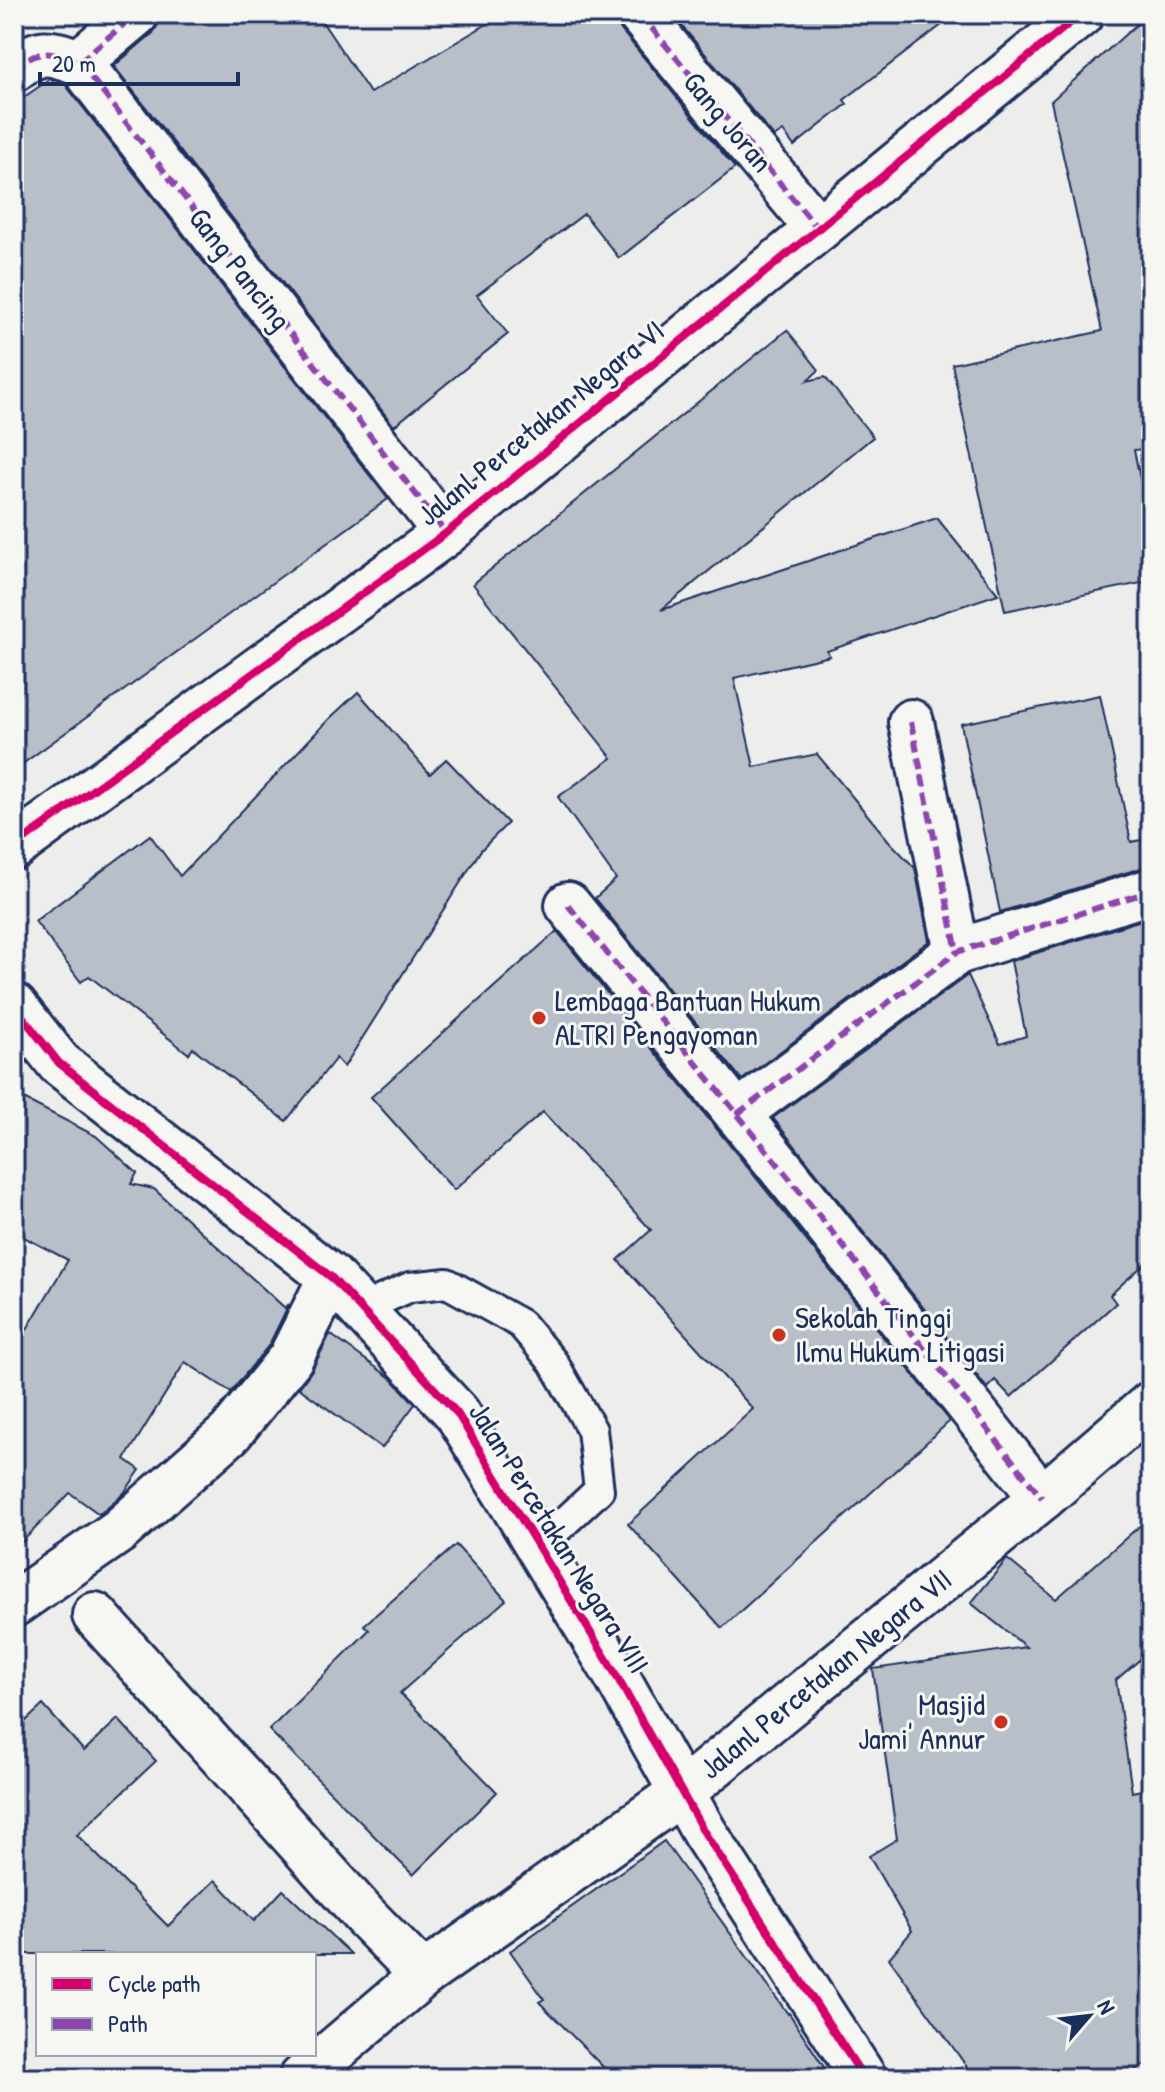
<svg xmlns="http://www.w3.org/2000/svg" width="1165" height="2092" font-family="'Patrick Hand',sans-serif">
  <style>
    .building { fill: #b9bfc8; stroke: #1b2f5e; stroke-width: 2 }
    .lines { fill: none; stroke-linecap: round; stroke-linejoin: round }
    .service-casing { stroke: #1b2f5e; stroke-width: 34 }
    .minor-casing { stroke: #1b2f5e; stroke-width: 50 }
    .service { stroke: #f6f6f2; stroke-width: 28 }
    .minor { stroke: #f6f6f2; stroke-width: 44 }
    .quiet { stroke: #8e44ad; stroke-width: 6; stroke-dasharray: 12 6; stroke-linecap: butt }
    .cycleway-casing { stroke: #f6f6f2; stroke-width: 13 }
    .cycleway { stroke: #d6006c; stroke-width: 8 }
    .poi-dot { fill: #c8321e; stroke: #f6f6f2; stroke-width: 3 }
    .labels { text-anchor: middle; stroke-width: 6; stroke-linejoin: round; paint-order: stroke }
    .street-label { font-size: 30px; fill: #1b2f5e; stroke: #f6f6f2 }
    .poi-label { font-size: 30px; fill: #1b2f5e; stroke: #f6f6f2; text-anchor: start }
  </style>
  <rect width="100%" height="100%" fill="#edeeec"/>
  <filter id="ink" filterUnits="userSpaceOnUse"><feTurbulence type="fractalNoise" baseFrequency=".0125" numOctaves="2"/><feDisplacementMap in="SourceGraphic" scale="16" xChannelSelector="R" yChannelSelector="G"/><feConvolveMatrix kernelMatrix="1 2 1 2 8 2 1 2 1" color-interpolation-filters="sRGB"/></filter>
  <g filter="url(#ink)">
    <g class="building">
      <path d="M160,14H317L370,93L504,14H616V19L621,30L735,168L619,258L584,214L477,295L508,334L394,426L114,66L153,33L159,23Z"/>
      <path d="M672,14H956L844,100L847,104L794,146L783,131L774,137Z"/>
      <path d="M1148,14H1151V448L1134,450L1151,532V581L1005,611L952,364L1102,331L1051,101Z"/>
      <path d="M50,79L64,83L388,499L14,770V104Z"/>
      <path d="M787,330L819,370L807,381L825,377L873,437L661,610L937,518L998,594L827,651L830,656L734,678L754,767L817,754L889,841L915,868L929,941L742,1080L595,898L616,879L558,797L612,758L473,584Z"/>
      <path d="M358,692L430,774L446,759L508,823L481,850L344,1067L336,1058L286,1121L193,1048L189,1054L89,976L81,982L35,921L150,835L180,876L329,719Z"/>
      <path d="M1100,695L1131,842L1151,838V867H1144L1000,912L961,724Z"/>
      <path d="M1151,917V1258L1110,1295L1116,1303L1011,1397L995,1380L987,1388L773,1118L968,975L1000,1044L1026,1036L1011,961Z"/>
      <path d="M557,931L778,1205L950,1421L722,1628L628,1524L753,1409L618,1260L651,1230L543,1112L454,1190L371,1097Z"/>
      <path d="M14,1094L96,1136L137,1173L131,1184L154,1189L285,1308L289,1304L269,1345L231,1392L185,1362L125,1459L140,1470L124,1493L99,1514L70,1493L14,1550V1351L68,1260L14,1232Z"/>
      <path d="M330,1334L392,1379L415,1404L382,1448L299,1388L312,1370Z"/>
      <path d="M1151,1516V1650L1116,1680L1132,1792L1151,1788V2061L1122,2078H975L889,1958L912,1931L869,1856L897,1839L873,1669L1026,1647L971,1603L1007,1559L1056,1599Z"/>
      <path d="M456,1545L506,1600L400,1693L497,1792L413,1875L269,1730L369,1630L364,1625Z"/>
      <path d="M43,1705L84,1751L118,1719L156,1761L77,1835L168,1926L215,1880L254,1921L283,1890L351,1954H14V1732Z"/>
      <path d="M664,1841L788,2014L789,2013L831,2078H614L539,2002L544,1999L510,1951Z"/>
    </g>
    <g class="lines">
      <g class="service-casing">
        <path id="service" d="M361,1309L410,1287L447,1283L521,1324L553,1362L592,1430L599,1490L538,1547"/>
      </g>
      <g class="minor-casing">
        <g id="minor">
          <path d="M640,14L818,229"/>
          <path d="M79,62L136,14"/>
          <path d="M14,69C41,48 48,51 79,62L446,533"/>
          <path d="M911,722L957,952"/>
          <path d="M14,847L446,533L1081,14"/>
          <path d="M568,905L798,1189L1042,1498"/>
          <path d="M14,1006L59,1063L331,1277L457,1413L612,1668L704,1832L864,2078"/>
          <path d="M737,1114L957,952L1151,891"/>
          <path d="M14,1604L119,1531L230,1433L290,1359L331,1277"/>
          <path d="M95,1615L364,1915L423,1975"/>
          <path d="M302,2078L423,1975L682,1792L1042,1498L1151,1404"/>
        </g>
      </g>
      <use href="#service" class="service"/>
      <use href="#minor" class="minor"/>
      <g class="quiet">
        <path d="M640,14L818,229"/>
        <path d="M79,62L136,14"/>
        <path d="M14,69C41,48 48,51 79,62L446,533"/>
        <path d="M911,722L957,952"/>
        <path d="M568,905L798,1189L1042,1498"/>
        <path d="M737,1114L957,952L1151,891"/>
      </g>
      <g class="cycleway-casing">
        <g id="cycleway">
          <path d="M14,847L446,533L1081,14"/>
          <path d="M14,1006L59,1063L331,1277L457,1413L612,1668L704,1832L864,2078"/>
        </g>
      </g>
      <use href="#cycleway" class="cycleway"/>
    </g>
  </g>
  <g class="poi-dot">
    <circle cx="539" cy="1018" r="8"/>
    <circle cx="779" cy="1335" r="8"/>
    <circle cx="1001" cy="1722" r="8"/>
  </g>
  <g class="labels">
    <g class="street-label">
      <text transform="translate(728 122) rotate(50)" y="10">Gang Joran</text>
      <text transform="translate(240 269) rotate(52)" y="10">Gang Pancing</text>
      <text transform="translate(541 423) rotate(-39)" y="10">Jalanl Percetakan Negara VI</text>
      <text transform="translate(559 1538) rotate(58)" y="10">Jalan Percetakan Negara VIII</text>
      <text transform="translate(826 1674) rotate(-39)" y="10">Jalanl Percetakan Negara VII</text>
    </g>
    <g class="poi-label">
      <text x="555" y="1011">Lembaga Bantuan Hukum<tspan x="555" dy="34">ALTRI Pengayoman</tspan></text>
      <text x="795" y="1328">Sekolah Tinggi<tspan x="795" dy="34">Ilmu Hukum Litigasi</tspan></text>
      <text x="985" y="1715" text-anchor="end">Masjid<tspan x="985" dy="34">Jami' Annur</tspan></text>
    </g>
  </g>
  <rect width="1165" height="2092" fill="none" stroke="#f6f6f2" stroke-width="48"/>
  <rect x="24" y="24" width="1117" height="2044" fill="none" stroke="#1b2f5e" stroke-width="3" filter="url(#ink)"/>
  <rect x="36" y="1952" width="280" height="104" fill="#f6f6f2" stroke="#9ea6b7" stroke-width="2"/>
  <rect x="52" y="1978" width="40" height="12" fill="#d6006c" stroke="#9ea6b7" stroke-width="2"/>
  <text x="108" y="1992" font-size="24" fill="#1b2f5e">Cycle path</text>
  <rect x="52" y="2018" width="40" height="12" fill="#8e44ad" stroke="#9ea6b7" stroke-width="2"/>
  <text x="108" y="2032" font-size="24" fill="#1b2f5e">Path</text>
  <g transform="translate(1089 2016) rotate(62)" stroke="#f6f6f2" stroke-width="6" paint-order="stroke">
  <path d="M0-6L14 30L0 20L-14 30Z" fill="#1b2f5e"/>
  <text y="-12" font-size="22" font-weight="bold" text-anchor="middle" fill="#1b2f5e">N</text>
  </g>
  <path d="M40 72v12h198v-12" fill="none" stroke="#1b2f5e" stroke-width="4"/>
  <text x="52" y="72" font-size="24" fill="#1b2f5e" stroke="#f6f6f2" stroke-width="6" paint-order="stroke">20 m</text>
</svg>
